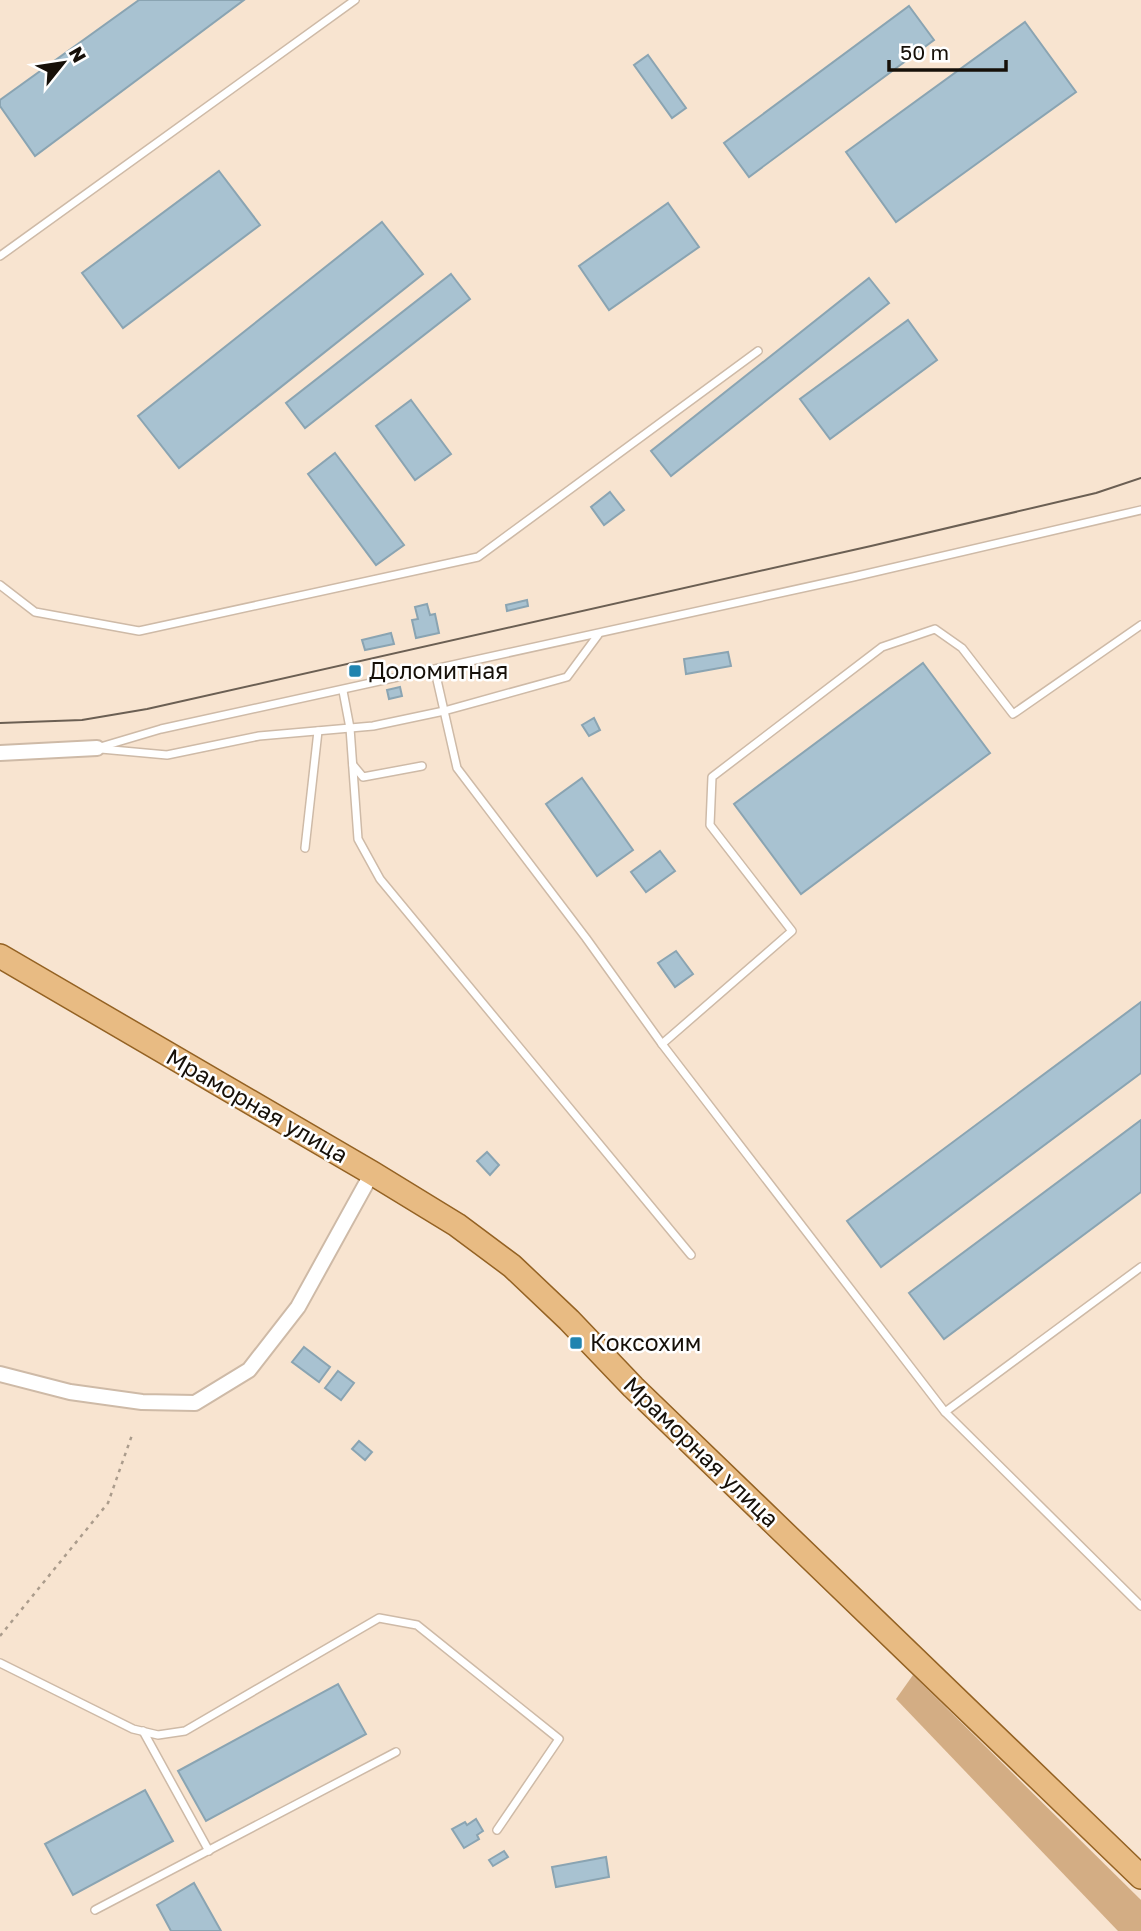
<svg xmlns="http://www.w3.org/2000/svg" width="1141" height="1931" font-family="'Golos Text',sans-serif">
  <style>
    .green { fill: #d3ad84 }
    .building { fill: #a8c2d1; stroke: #8aa4b2; stroke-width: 2 }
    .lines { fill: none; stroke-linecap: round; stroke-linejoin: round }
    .lane-casing { stroke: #cebaa7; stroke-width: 10 }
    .street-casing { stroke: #cebaa7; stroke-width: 18 }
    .primary-casing { stroke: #946223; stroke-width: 26 }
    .path { stroke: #ab9c8c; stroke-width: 2.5; stroke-dasharray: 3.5 5; stroke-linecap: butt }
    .lane { stroke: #fff; stroke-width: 7 }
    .street { stroke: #fff; stroke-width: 14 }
    .primary { stroke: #e8bb83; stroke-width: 23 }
    .tram { stroke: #6b5f53; stroke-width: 2 }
    .poi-dot { fill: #2184af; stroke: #fff; stroke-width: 2.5 }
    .labels { text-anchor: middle; stroke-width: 5; stroke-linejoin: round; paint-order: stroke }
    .poi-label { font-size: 23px; fill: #161009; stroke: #fff; text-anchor: start }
    .street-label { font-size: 23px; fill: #161009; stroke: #fff }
  </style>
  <rect width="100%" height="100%" fill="#f8e4d0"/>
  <path class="green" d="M913,1675L1141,1900V1931H1118L896,1699Z"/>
  <g class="building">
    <path d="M139,0H244L35,156L0,106V100Z"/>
    <path d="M909,6L934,40L749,177L724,143Z"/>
    <path d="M1025,22L1076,92L896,222L846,152Z"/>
    <path d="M648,55L686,108L672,118L634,65Z"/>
    <path d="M219,171L260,225L123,328L82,273Z"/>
    <path d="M668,203L699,247L609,310L579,266Z"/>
    <path d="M382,222L423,274L179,468L138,416Z"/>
    <path d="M451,274L470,299L305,428L286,403Z"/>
    <path d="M869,278L889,303L671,476L651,451Z"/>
    <path d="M908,320L937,360L830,439L800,399Z"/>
    <path d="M411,400L451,454L415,480L376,426Z"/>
    <path d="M335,453L404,545L376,565L308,474Z"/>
    <path d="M610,492L624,510L604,525L591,507Z"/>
    <path d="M527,600L528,606L507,611L506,605Z"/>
    <path d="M427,604L430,615L435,614L439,633L416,638L412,620L418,619L415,607Z"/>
    <path d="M391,633L394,644L365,650L362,640Z"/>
    <path d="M728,652L731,666L686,674L684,659Z"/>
    <path d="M923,663L990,753L801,894L734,804Z"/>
    <path d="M400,687L402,696L389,699L387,690Z"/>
    <path d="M594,718L600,730L589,736L582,725Z"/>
    <path d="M582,778L633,850L597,876L546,804Z"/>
    <path d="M660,851L675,871L646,892L631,872Z"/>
    <path d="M676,951L693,974L675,987L658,963Z"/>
    <path d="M1141,1002V1073L881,1267L847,1221Z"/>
    <path d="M1141,1120V1192L944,1339L909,1293Z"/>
    <path d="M487,1152L499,1165L490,1175L477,1161Z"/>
    <path d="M304,1347L330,1367L319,1382L292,1362Z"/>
    <path d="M338,1371L354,1383L341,1400L325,1388Z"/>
    <path d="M359,1441L372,1452L365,1460L352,1449Z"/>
    <path d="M338,1684L366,1734L206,1821L178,1771Z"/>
    <path d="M145,1790L173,1841L73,1895L45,1844Z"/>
    <path d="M476,1819L483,1831L477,1835L479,1839L464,1848L452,1829L465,1822L467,1825Z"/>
    <path d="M504,1851L508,1857L493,1866L489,1860Z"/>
    <path d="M606,1857L609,1877L556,1887L552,1867Z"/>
    <path d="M194,1883L221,1931H171L157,1905Z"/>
  </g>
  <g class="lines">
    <g class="lane-casing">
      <g id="lane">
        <path d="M0,256L355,0"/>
        <path d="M0,585L35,612L139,631L478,557L758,351"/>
        <path d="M435,671L457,768L586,938L662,1044L945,1412L1141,1606"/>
        <path d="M343,691L350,728L358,839L380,879L691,1255"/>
        <path d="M97,748L161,729L853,577L1141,510"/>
        <path d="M101,749L167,755L259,736L373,726L444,711L567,677L598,635"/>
        <path d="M353,765L363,777L422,766"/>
        <path d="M305,848L318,731"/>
        <path d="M662,1044L792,931L710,825L712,777L882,647L935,629L962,648L1013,714L1141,625"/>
        <path d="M945,1412L1141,1267"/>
        <path d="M0,1663L133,1729L158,1735L185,1731L379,1618L417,1625L559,1739L497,1830"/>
        <path d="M143,1731L209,1851"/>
        <path d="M95,1910L396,1752"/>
      </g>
    </g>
    <g class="street-casing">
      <g id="street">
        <path d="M0,753L97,748"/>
        <path d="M0,1374L70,1392L142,1402L195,1403L249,1370L298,1307L372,1173"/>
      </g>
    </g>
    <g class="primary-casing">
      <path id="primary" d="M0,956L372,1173L457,1225L512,1266L569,1320L633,1387L1141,1877"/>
    </g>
    <path class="path" d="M0,1636L108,1503L132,1435"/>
    <use href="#lane" class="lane"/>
    <use href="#street" class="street"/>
    <use href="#primary" class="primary"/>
    <path class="tram" d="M0,723L82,720L147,709L871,546L1096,493L1141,478"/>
  </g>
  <g class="poi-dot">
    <rect x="348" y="664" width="14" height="14" rx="3.5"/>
    <rect x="569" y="1336" width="14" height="14" rx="3.5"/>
  </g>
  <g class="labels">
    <g class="poi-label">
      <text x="369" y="679">Доломитная</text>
      <text x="590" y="1351">Коксохим</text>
    </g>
    <g class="street-label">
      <text transform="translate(257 1106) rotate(30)" y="8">Мраморная улица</text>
      <text transform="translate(701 1452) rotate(44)" y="8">Мраморная улица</text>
    </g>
  </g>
  <g transform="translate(63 63) rotate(60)" stroke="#ffffff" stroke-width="5" paint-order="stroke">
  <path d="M0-5L12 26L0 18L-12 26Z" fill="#161009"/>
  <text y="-10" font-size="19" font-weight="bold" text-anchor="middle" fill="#161009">N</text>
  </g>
  <path d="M889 60v10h117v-10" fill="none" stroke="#161009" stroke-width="3.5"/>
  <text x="900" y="60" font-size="21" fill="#161009" stroke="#ffffff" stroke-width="5" paint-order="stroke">50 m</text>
</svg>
